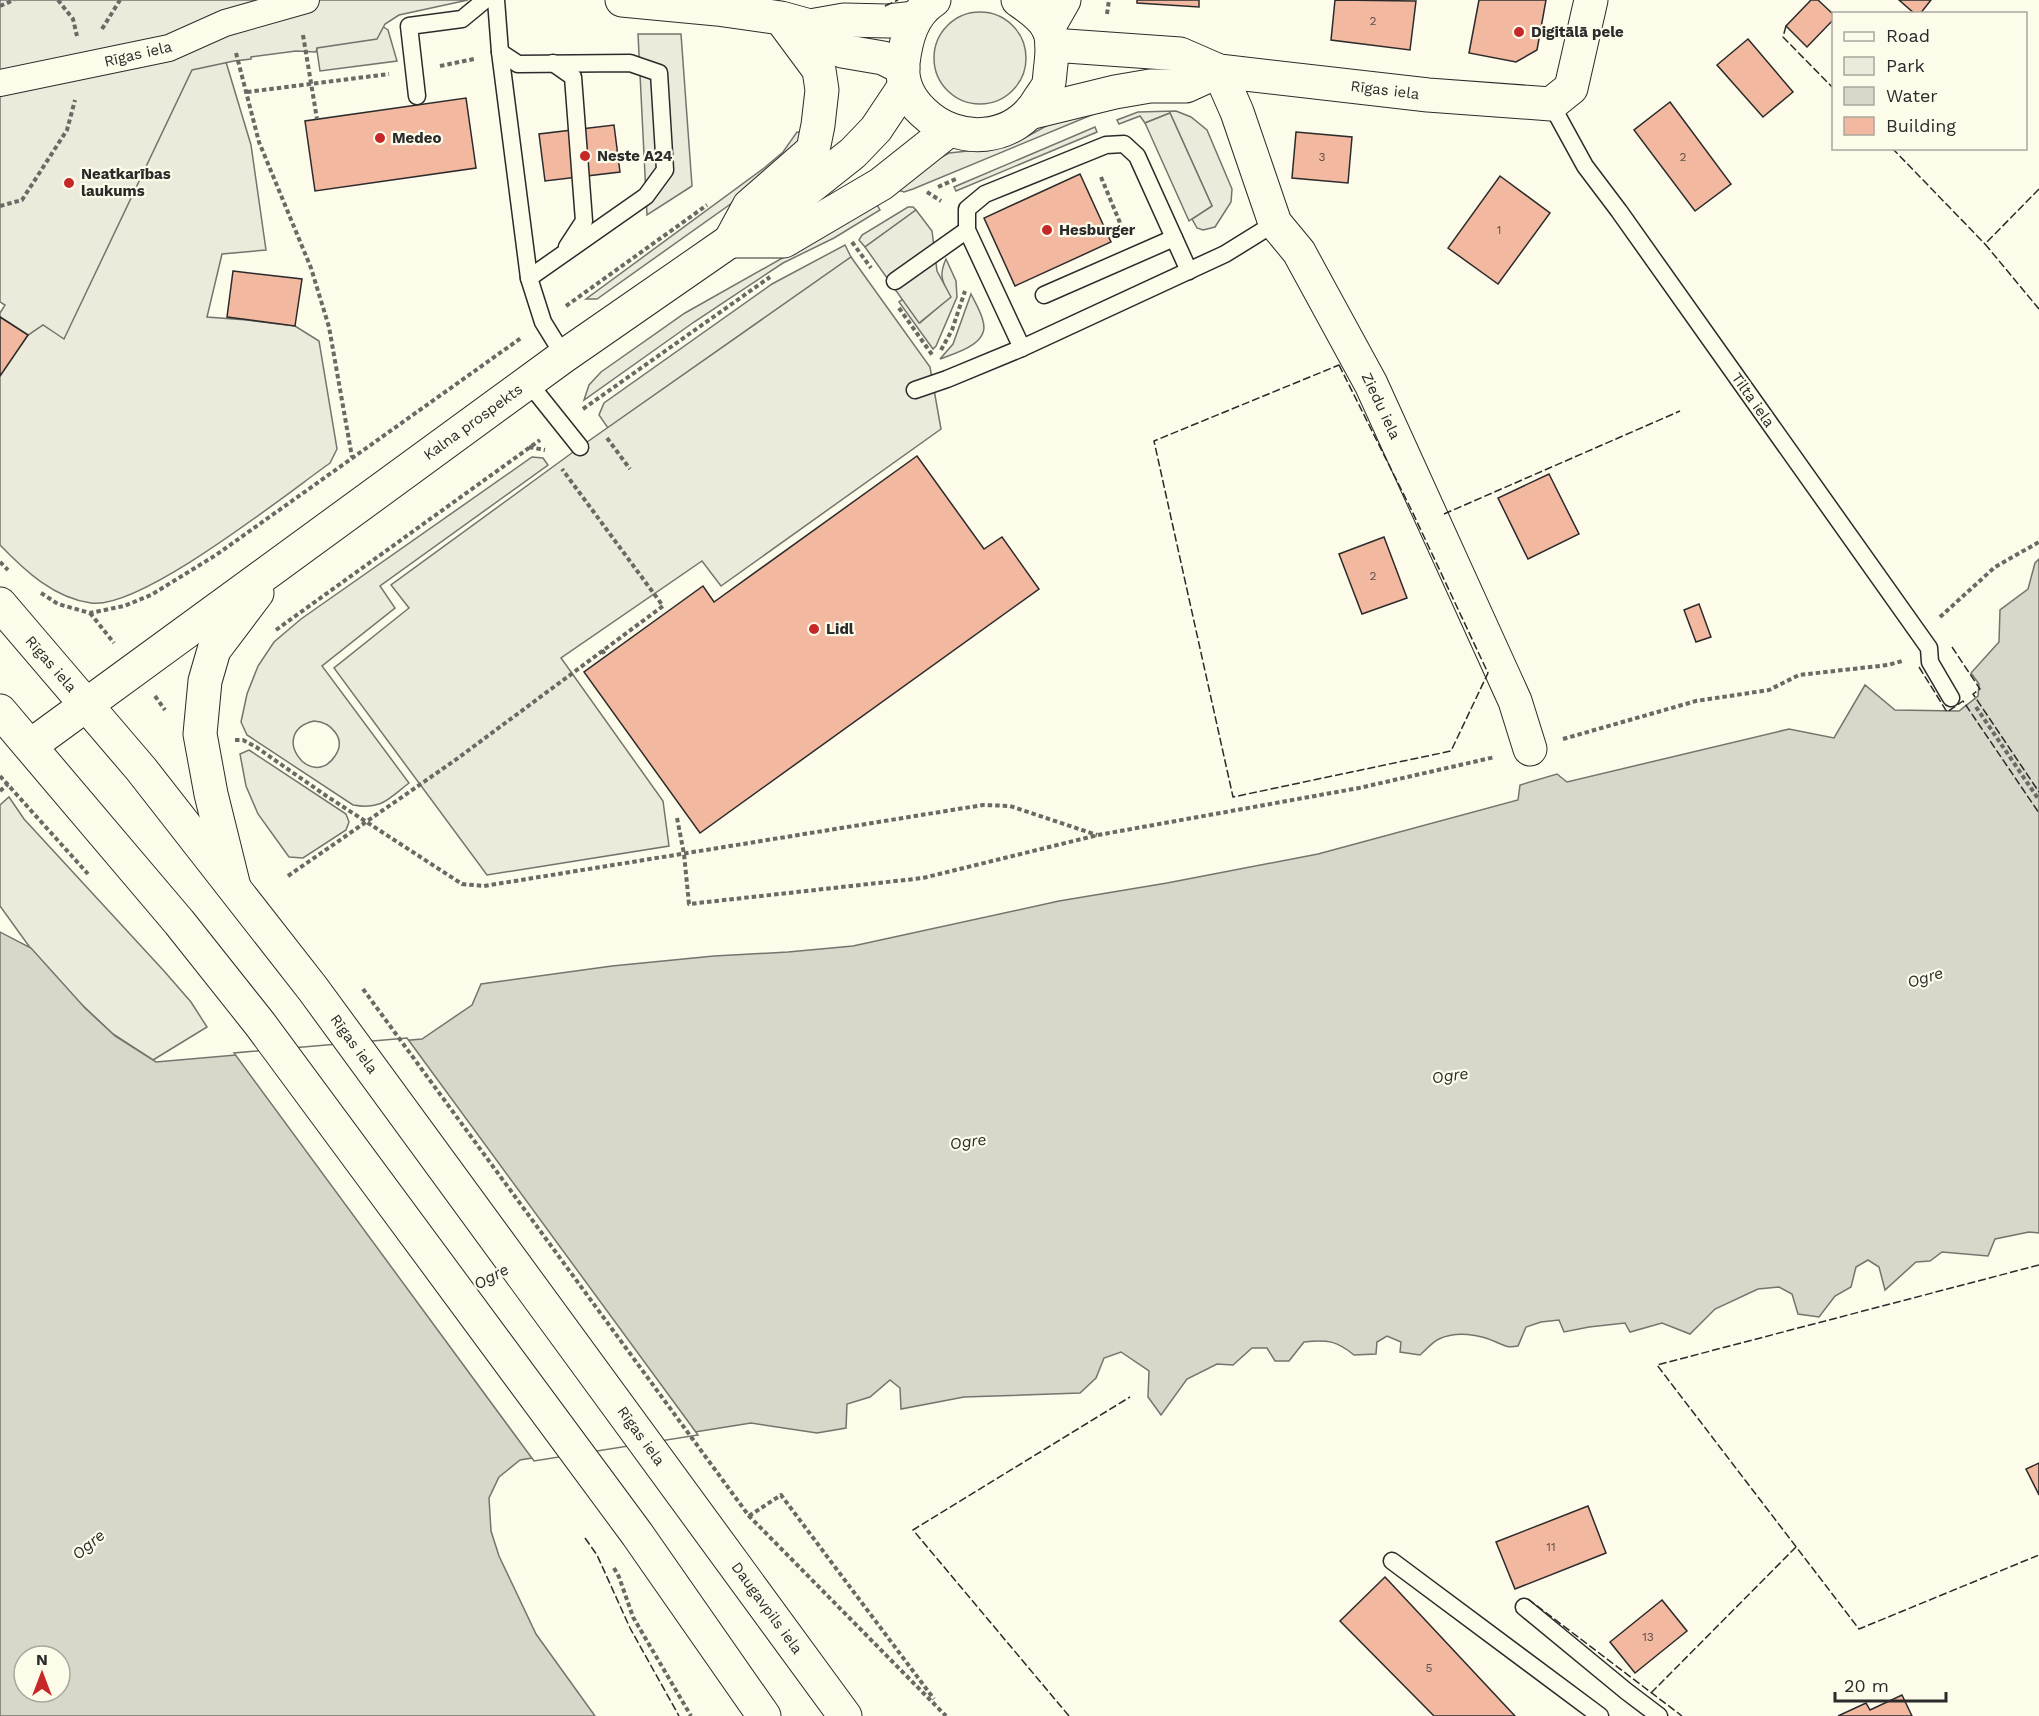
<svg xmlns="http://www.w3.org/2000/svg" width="2039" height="1716" font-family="'Work Sans',sans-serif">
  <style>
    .green { fill: #ecebdb; stroke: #74746e; stroke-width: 1.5; fill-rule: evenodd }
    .parking { fill: #eceadb; stroke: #74746e; stroke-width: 1.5 }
    .water { fill: #d8d7c9; stroke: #74746e; stroke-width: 1.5; fill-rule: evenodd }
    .pier { fill: #fdfbea; stroke: #74746e; stroke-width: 1.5 }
    .building { fill: #f2b8a0; stroke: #2b2b2b; stroke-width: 1.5 }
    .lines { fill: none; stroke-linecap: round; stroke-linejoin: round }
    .service-casing { stroke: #2b2b2b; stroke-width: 19 }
    .pedestrian-casing { stroke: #2b2b2b; stroke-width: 28 }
    .minor-casing { stroke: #2b2b2b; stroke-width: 35 }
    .tertiary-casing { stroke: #2b2b2b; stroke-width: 35 }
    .secondary-casing { stroke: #2b2b2b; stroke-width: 35 }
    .trunk-casing { stroke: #2b2b2b; stroke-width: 35 }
    .path { stroke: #6a6964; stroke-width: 4; stroke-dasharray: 4.5 3; stroke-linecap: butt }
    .service { stroke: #fdfbea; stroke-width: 16 }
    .pedestrian { stroke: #fdfbea; stroke-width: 26 }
    .minor { stroke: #fdfbea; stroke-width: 33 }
    .tertiary { stroke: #fdfbea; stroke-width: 33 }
    .secondary { stroke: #fdfbea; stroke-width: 33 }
    .trunk { stroke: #fdfbea; stroke-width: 33 }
    .fence { stroke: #2b2b2b; stroke-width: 1.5; stroke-dasharray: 8 3; stroke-linecap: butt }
    .poi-dot { fill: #c62828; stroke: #fdfbea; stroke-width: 2 }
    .labels { text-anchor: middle; stroke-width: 4.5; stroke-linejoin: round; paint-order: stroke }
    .number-label { font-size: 12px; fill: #5d4e48 }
    .poi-label { font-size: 15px; font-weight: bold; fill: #2b2b2b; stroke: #fdfbea; text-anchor: start }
    .street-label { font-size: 15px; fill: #2b2b2b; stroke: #fdfbea }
    .water-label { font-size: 16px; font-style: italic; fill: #2b2b2b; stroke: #fdfbea }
  </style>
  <rect width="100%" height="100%" fill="#fdfbea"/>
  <g class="green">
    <circle cx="980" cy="58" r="46"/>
    <path d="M382,26L388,30L397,61L320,71L316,44Z"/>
    <path d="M226,62L251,145L266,250L222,254L207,317L247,320L295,326L319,341L337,449L330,463C285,495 141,610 91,603C54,598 25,571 0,545V376L28,335L61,312L187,70Z"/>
    <path d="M1106,109L913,189L904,192L895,189L927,165L949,153L987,149L1017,142L1048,125Z"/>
    <path d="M1176,111L1191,117L1207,130L1232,189L1231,202L1215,227L1203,230L1197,228L1192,219L1212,206L1170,113L1145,123L1140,116L1119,124L1117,120L1138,112Z"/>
    <path d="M1095,127L1097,132L956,191L954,187Z"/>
    <path d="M797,132L805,133L763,181L597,299H586L764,168L783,152Z"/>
    <path d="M876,203L880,210L834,238L783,263L694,322L584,400L589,385L601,372L685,313L832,230Z"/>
    <path d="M908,207H913L916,210L865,247L859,240L862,235Z"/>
    <path d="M845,245L851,257L608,428L599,415L604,403L772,284Z"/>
    <path d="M946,259L956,281L957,297L936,346L933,349L899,302L903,299L920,323L950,297C943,281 938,277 946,259Z"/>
    <path d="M971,294C975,302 981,312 983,321C990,344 956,353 940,359L953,344Z"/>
    <path d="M532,457L543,458L548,465L380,586L395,608L322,666L409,783C388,799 382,810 353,805L247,735L241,722L247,694L258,666L274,642L301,619ZM314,721C331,722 347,739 335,756C311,792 267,732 314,721Z"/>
    <path d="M249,750L346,814L349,822L346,830L303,858L289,857L258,814L246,786L240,754Z"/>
    <path d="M9,797L24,819L164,971L191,1002L207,1027L153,1060L113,1034L78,1001L31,949L0,906V805Z"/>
  </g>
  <g class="parking">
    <path d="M0,0H468L399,15L385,24L377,39L317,48L316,52L296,51L251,57V59L234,61L192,70L64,339L43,325L28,335L0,317V313L5,305L0,302Z"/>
    <path d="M638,34H681L692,186L647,215Z"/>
    <path d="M1170,113L1212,206L1189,221L1145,123Z"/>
    <path d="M916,210L932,231L937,271L951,297L919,323L865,247Z"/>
    <path d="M851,257L930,367L941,429L721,586L702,561L561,658L663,801L669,846L487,875L334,668L409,608L391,585L580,447Z"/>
  </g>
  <path class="water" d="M2039,559V1233L2029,1232L1995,1239L1988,1256L1942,1252L1930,1261L1916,1262L1885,1290L1879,1267L1868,1260L1856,1267L1851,1287L1835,1296L1819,1317L1798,1314L1792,1294L1779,1287L1758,1289L1715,1309L1690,1334L1662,1323L1630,1332L1625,1323L1589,1327L1564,1332L1559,1320L1541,1322L1526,1327L1518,1346C1508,1348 1505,1346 1496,1342C1479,1334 1456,1331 1439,1339C1432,1342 1426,1350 1420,1355L1400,1352L1401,1342L1387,1336L1377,1342L1376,1354L1354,1355C1337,1341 1327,1339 1304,1342L1289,1361H1275L1267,1348H1252L1233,1365L1217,1364L1187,1379L1161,1415L1148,1397L1149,1371L1121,1352L1104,1358L1096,1378L1080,1393L964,1397L901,1409L900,1388L890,1380L870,1397L847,1404L846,1428L817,1433L751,1423L520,1460L499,1477L489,1498L491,1531L499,1556L536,1634L595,1716H0V932L31,948L85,1008L115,1036L156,1062L422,1039L472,1005L481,984L612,966L714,956L788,952L853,946L1059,901L1167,883L1318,854L1518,800L1520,785L1557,774L1567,782L1789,729L1834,738L1865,685L1895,710L1959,711L1978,696L1979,684L1971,673L1999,642L2000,610L2028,589L2035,563ZM24,1656H60V1692H24Z"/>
  <path class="pier" d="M407,1038L698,1435L534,1461L234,1053Z"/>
  <g class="building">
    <path d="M1137,0H1199V7L1137,3Z"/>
    <path d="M1335,0L1416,1L1410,50L1331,40Z"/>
    <path d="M1479,0H1546L1537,50L1516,62L1469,53Z"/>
    <path d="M1811,0H1818L1834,15V19L1807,47L1786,26Z"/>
    <path d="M1899,0H1931L1920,14H1915Z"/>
    <path d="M1748,39L1793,92L1763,117L1717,65Z"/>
    <path d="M466,98L476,168L315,191L305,121Z"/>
    <path d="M1670,102L1731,184L1695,211L1634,130Z"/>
    <path d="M614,125L620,172L545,181L539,134Z"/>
    <path d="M1296,132L1352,137L1348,183L1292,178Z"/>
    <path d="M1080,174L1111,242L1015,286L984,218Z"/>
    <path d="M1500,176L1550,213L1498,284L1448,248Z"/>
    <path d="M233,271L302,279L295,326L227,317Z"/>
    <path d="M0,317L28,335L0,376Z"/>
    <path d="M917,456L984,549L1002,537L1039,589L700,833L584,672L703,586L714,602Z"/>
    <path d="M1549,474L1579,534L1528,559L1498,498Z"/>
    <path d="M1384,537L1407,598L1362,614L1339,554Z"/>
    <path d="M1699,604L1711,637L1696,642L1684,610Z"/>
    <path d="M2039,1463V1495L2026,1469Z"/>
    <path d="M1588,1506L1606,1553L1515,1589L1496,1542Z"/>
    <path d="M1385,1577L1515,1716H1434L1340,1621Z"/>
    <path d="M1662,1600L1687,1631L1635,1673L1610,1642Z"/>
    <path d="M1902,1695L1912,1716H1838L1866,1703L1870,1710Z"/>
  </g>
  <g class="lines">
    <g class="service-casing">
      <g id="service">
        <path d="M496,0L500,52L529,278L543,322L564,356"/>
        <path d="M500,52L518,64L630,63L659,73L665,170L646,196L529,278"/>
        <path d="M553,63L573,77L584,221L567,247"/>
        <path d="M417,96L409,26L462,19L485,0"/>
        <path d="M1551,104L1585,166L1619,211L1929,648L1930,662L1951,698"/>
        <path d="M895,281L967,230"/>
        <path d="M1044,295L1174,238"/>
        <path d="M1022,348L967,230V209L985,194L1106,145L1124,144L1137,156L1189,271"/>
        <path d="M528,382L580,447"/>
        <path d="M915,390L947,379L1022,348L1225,254L1275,223"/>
        <path d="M1392,1561L1600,1716"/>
        <path d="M1524,1607L1626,1691L1659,1716"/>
      </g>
    </g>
    <g class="pedestrian-casing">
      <path id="pedestrian" d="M0,83L169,48L225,23L306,0"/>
    </g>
    <g class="minor-casing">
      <g id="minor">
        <path d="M1052,45L1180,54L1219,71L1428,95L1551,104L1571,88L1591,0"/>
        <path d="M1219,71L1237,112L1275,223L1299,252L1371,384L1515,701L1530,749"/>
        <path d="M1033,112L1115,92L1150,86H1186L1219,71"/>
      </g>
    </g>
    <g class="tertiary-casing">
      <g id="tertiary">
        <path d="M622,0L717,9L781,18L810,26L842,51L883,58L903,68"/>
        <path d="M810,26L844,20L888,21L915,18"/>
        <path d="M730,241L749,206L813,150L818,125L822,90L819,70L782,20"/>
      </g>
    </g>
    <g class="secondary-casing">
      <g id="secondary">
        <path d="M934,0C912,14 906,39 903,63C901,83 909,99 923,112C958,146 1015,142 1040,98C1043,93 1048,88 1049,82C1050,76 1050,70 1051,64C1052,52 1054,39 1048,28C1042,16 1028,7 1018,0"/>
        <path d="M1048,28L1064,0"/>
        <path d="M730,241H784L881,184L949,130"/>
        <path d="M30,746L564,356L730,241L790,203L853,153L876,129L904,87"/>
        <path d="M234,887L211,794L200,734L205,681L214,650L257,593"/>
      </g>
    </g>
    <g class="trunk-casing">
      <g id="trunk">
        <path d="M0,604L141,769L313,989L845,1716"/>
        <path d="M0,711L179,922L260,1024L637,1534L764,1716"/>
      </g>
    </g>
    <g class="path">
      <path d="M58,0L73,19L77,36"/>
      <path d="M0,6L14,0"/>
      <path d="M1107,14L1109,0"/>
      <path d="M102,29L120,0"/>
      <path d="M303,35L317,119"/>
      <path d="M236,53L259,142L311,268L329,327L352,457"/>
      <path d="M440,66L474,59"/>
      <path d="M247,92L389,74"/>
      <path d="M1101,177L1123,230"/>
      <path d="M938,187L958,178"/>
      <path d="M927,192L941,201"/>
      <path d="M0,206L22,200L67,130L75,100"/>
      <path d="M852,242L871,268"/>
      <path d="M566,306L707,205"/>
      <path d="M899,308L933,356"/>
      <path d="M941,350L952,330L965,291"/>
      <path d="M583,409L770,277"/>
      <path d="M607,438L630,469"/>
      <path d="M529,447L545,450"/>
      <path d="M0,562L8,570"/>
      <path d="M41,593L58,604L90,613L124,606L151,595L216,555L521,338"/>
      <path d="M90,613L114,643"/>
      <path d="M1940,617L1995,567L2039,542"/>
      <path d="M276,630L540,440"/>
      <path d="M602,650L606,656"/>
      <path d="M155,696L165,710"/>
      <path d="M1976,707L2039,800"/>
      <path d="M1563,739L1696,701L1769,690L1799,675L1888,665L1902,661"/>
      <path d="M235,740H243L256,747L325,795L462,884L484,886L983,805L1010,806L1097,835"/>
      <path d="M0,776L88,874"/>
      <path d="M0,791L8,784"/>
      <path d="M677,818L684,854L689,904L923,878L1098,835L1359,788L1495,757"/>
      <path d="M288,876L454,761L663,606L562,469"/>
      <path d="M363,989L749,1516L946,1716"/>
      <path d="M749,1516L781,1495L934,1699"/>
      <path d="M614,1568L619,1577L633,1617L691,1716"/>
    </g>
    <use href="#service" class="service"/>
    <use href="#pedestrian" class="pedestrian"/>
    <use href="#minor" class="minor"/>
    <use href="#tertiary" class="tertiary"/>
    <use href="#secondary" class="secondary"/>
    <use href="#trunk" class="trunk"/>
    <g class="fence">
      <path d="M885,6L898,0"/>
      <path d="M1786,26L1783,37L1834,89"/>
      <path d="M1892,148L1985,244"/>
      <path d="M2039,189L1985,244L2039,309"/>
      <path d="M1339,365L1411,509L1488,673L1451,751L1233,797L1154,441Z"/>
      <path d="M1444,514L1680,411"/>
      <path d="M1952,647L1980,689L1973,694L2039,792"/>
      <path d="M1919,667L1947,712L1963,701L2039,813"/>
      <path d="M2039,1265L1657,1365L1859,1629L2039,1555"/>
      <path d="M585,1538L597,1555L630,1628L679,1716"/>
      <path d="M1528,1599L1682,1716"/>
      <path d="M1651,1693L1796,1547"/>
      <path d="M1069,1716L913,1530L1130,1397"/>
    </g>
  </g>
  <g class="poi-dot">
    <circle cx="1519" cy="32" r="6"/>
    <circle cx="380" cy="138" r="6"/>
    <circle cx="585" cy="156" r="6"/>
    <circle cx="69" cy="183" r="6"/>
    <circle cx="1047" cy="230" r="6"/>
    <circle cx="814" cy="629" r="6"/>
  </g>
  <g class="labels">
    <g class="number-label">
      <text x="1373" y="25">2</text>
      <text x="1322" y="161">3</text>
      <text x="1683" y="161">2</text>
      <text x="1499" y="234">1</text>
      <text x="1373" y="580">2</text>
      <text x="1551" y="1551">11</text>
      <text x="1648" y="1641">13</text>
      <text x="1429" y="1672">5</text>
    </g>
    <g class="poi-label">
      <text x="1531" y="37">Digitālā pele</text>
      <text x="392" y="143">Medeo</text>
      <text x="597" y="161">Neste A24</text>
      <text x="81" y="179">Neatkarības<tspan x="81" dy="17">laukums</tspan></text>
      <text x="1059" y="235">Hesburger</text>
      <text x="826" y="634">Lidl</text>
    </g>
    <g class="street-label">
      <text transform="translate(138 54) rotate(-13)" y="5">Rīgas iela</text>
      <text transform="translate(1385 90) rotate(7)" y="5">Rīgas iela</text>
      <text transform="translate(1753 400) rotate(55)" y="5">Tilta iela</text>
      <text transform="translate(1381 406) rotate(65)" y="5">Ziedu iela</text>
      <text transform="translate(473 422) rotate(-36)" y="5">Kalna prospekts</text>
      <text transform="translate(51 664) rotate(49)" y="5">Rīgas iela</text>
      <text transform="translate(354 1044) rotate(54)" y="5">Rīgas iela</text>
      <text transform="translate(641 1436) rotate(54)" y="5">Rīgas iela</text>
      <text transform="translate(767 1608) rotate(54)" y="5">Daugavpils iela</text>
    </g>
    <g class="water-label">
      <text transform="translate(1925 977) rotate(-17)" y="6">Ogre</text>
      <text transform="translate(1450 1075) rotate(-8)" y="6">Ogre</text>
      <text transform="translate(968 1141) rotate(-8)" y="6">Ogre</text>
      <text transform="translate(491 1276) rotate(-28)" y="6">Ogre</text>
      <text transform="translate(88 1544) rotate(-40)" y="6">Ogre</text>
    </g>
  </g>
  <rect x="1832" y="12" width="195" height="138" fill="#fdfbea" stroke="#a9a89e" stroke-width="1.5"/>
  <rect x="1844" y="32" width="30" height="9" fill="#fdfbea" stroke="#a9a89e" stroke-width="1.5"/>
  <text x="1886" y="42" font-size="18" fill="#2b2b2b">Road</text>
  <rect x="1844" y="57" width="30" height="18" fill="#ecebdb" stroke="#a9a89e" stroke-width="1.5"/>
  <text x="1886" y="72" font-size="18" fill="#2b2b2b">Park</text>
  <rect x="1844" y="87" width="30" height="18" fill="#d8d7c9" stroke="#a9a89e" stroke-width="1.5"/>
  <text x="1886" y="102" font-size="18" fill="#2b2b2b">Water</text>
  <rect x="1844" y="117" width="30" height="18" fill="#f2b8a0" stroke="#a9a89e" stroke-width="1.5"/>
  <text x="1886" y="132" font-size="18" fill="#2b2b2b">Building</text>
  <g transform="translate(42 1674)"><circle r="28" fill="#fdfbea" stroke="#a9a89e" stroke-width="1.5"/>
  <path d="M0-4.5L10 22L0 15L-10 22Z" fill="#c62828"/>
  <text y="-9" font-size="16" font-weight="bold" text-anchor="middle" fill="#2b2b2b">N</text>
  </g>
  <path d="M1835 1692v9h111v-9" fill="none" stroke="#2b2b2b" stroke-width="3"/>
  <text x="1844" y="1692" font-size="18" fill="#2b2b2b" stroke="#fdfbea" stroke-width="4.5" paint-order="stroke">20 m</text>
</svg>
